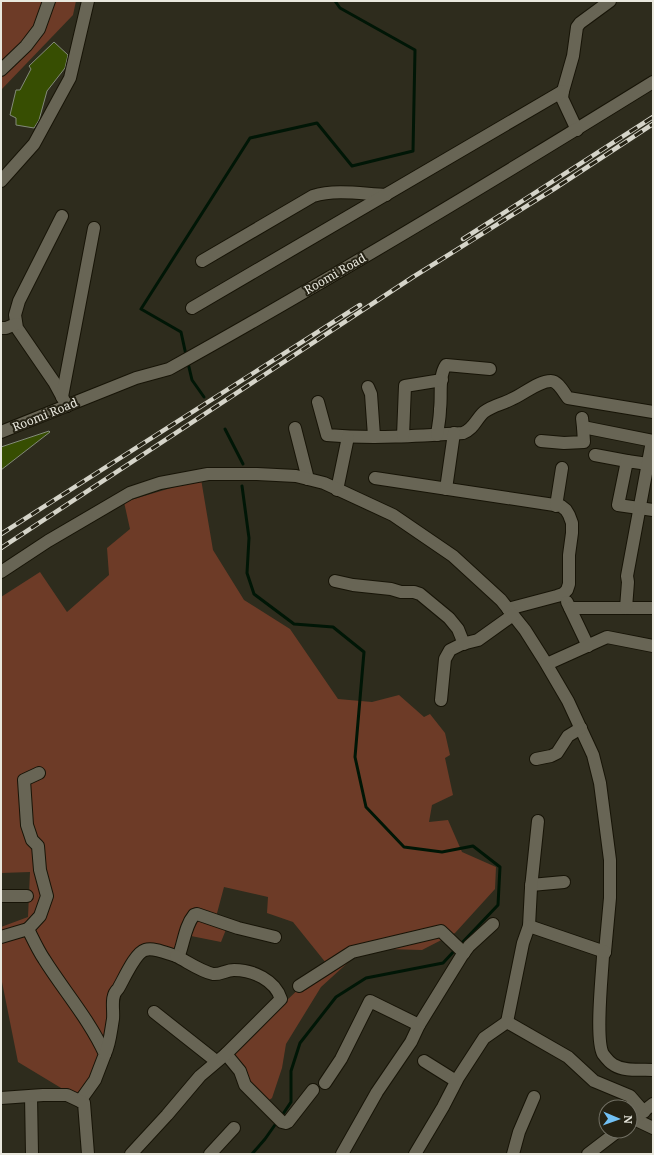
<svg xmlns="http://www.w3.org/2000/svg" width="654" height="1155" font-family="'Noto Serif',serif">
  <style>
    .green { fill: #6d3b27 }
    .lines { fill: none; stroke-linecap: round; stroke-linejoin: round }
    .stream { stroke: #001606; stroke-width: 3 }
    .building { fill: #374e02; stroke: #838a7a }
    .minor-casing { stroke: #171407; stroke-width: 14 }
    .minor { stroke: #686555; stroke-width: 12 }
    .rail-casing { stroke: #d5d4c9; stroke-width: 4.5 }
    .rail { stroke: #252214; stroke-width: 3; stroke-dasharray: 9; stroke-linecap: butt }
    .labels { text-anchor: middle; stroke-width: 4; stroke-linejoin: round; paint-order: stroke }
    .street-label { font-size: 12px; fill: #e9e8de; stroke: #252214 }
  </style>
  <rect width="100%" height="100%" fill="#2e2c1d"/>
  <g class="green">
    <path d="M1,1H76L73,15L1,90Z"/>
    <path d="M201,479L213,550L244,600L290,629L338,699L372,702L399,695L424,717L430,714L445,733L450,755L445,758L453,795L432,805L429,822L448,820L462,852L496,867L495,889L455,933L422,950L386,949L354,957L321,987L286,1044L282,1068L272,1098L262,1105L229,1058L285,1002L326,963L293,922L267,913L268,897L224,887L216,917L227,927L221,942L181,934L171,954L146,953L116,1002V1041L76,1097L18,1062L1,977V927L28,917L30,872L1,873V597L40,572L67,612L109,575L107,548L130,529L124,502Z"/>
  </g>
  <g class="lines">
    <g class="stream">
      <path d="M186,355L181,332L141,309L250,138L317,123L352,166L413,151L415,50L340,8L335,1"/>
      <path d="M188,363L192,380L204,397"/>
      <path d="M225,429L243,464"/>
      <path d="M242,486L249,538L247,573L254,594L294,624L333,627L364,652L355,757L366,807L404,847L442,852L473,846L500,867L498,905L460,945"/>
      <path d="M281,1117L291,1102V1071L300,1043L336,997L366,978L443,963L456,949"/>
      <path d="M252,1154L265,1139L277,1122"/>
    </g>
  </g>
  <g class="building">
    <path d="M54,42L68,55L65,68L47,91L39,120L34,128L16,125V118L10,115L16,90H20L31,69L29,66Z"/>
    <path d="M49,431L50,432L1,470V447Z"/>
  </g>
  <g class="lines">
    <g class="minor-casing">
      <g id="minor">
        <path d="M1,70L26,46L39,29L49,1"/>
        <path d="M577,130L562,98L563,91L573,56L577,27L580,23L610,1"/>
        <path d="M1,181L34,144L70,78L88,1"/>
        <path d="M62,216L19,301L15,315L17,328L54,382L67,406"/>
        <path d="M202,261L313,196C336,189 362,194 386,195"/>
        <path d="M192,308L563,91"/>
        <path d="M1,328H6L16,324"/>
        <path d="M368,387L371,394L374,436"/>
        <path d="M62,397L94,228"/>
        <path d="M318,402L327,435C372,439 418,436 463,433C474,429 476,419 484,412C493,405 503,404 512,399C524,394 538,381 551,381C558,381 564,393 568,398L653,412"/>
        <path d="M583,427L653,441"/>
        <path d="M295,428L308,479"/>
        <path d="M1,432L136,378L169,369C333,278 493,181 653,82"/>
        <path d="M437,435C438,426 440,418 440,409C442,396 438,377 446,365L490,369"/>
        <path d="M403,436L405,386L442,380"/>
        <path d="M541,441L564,443L584,442L583,427L582,418"/>
        <path d="M595,455L627,461"/>
        <path d="M648,464L627,461L618,505L653,510"/>
        <path d="M375,478L561,506L566,510L569,515L572,523V533L569,555V584L567,590L563,594L557,596L508,609"/>
        <path d="M446,489L454,433"/>
        <path d="M337,490L348,437"/>
        <path d="M556,506L562,468"/>
        <path d="M1,572L48,541L130,493L160,483L208,474H257L296,476L324,483L393,515L453,556L501,600L525,630L544,660L568,701L593,755L600,783L610,860V898L605,952L603,956C602,976 595,1039 603,1054C606,1058 610,1063 614,1065C625,1072 641,1069 653,1070"/>
        <path d="M335,581L353,585L391,589L401,592H414L420,594L449,618L458,629L464,644"/>
        <path d="M567,602L588,646"/>
        <path d="M570,608H653"/>
        <path d="M626,608L628,582L627,576L652,441"/>
        <path d="M547,664L607,637L653,646"/>
        <path d="M441,700L445,659L450,650L462,644L478,640L513,615"/>
        <path d="M536,759L551,756L557,753L568,736L581,728"/>
        <path d="M39,773L24,780L27,825L32,840L38,846L40,870L47,896L40,916L28,929C33,939 38,950 44,959C64,991 89,1019 105,1054L95,1080L80,1101"/>
        <path d="M531,885L564,882"/>
        <path d="M1,896H27"/>
        <path d="M529,926L531,888L538,821"/>
        <path d="M1,937L28,929"/>
        <path d="M299,986L352,952L441,931L464,953"/>
        <path d="M154,1012L216,1061"/>
        <path d="M507,1022L523,943L529,926L605,952"/>
        <path d="M419,1025L461,957L469,946L493,924"/>
        <path d="M105,1054C110,1044 111,1030 113,1019C114,1009 110,996 118,989C124,979 135,953 145,950C154,947 168,954 176,956L179,955C184,942 185,926 194,915L197,914L238,928L275,937"/>
        <path d="M226,1054L240,1071L245,1085L282,1122L286,1123L288,1122L313,1090"/>
        <path d="M424,1061L456,1081"/>
        <path d="M325,1083L341,1059L370,1001L419,1025L411,1042L377,1092L342,1154"/>
        <path d="M31,1096L32,1154"/>
        <path d="M1,1098L43,1095H67L84,1103L88,1154"/>
        <path d="M634,1119L653,1128"/>
        <path d="M630,1122L653,1104"/>
        <path d="M131,1154L167,1115L200,1076L226,1054L281,999C275,980 253,970 234,970C226,970 220,975 213,974C200,971 188,962 176,956"/>
        <path d="M210,1154L234,1128"/>
        <path d="M415,1154L443,1107L458,1078L484,1038L507,1022L568,1057L594,1081L630,1096L644,1112"/>
        <path d="M513,1154L519,1132L534,1097"/>
        <path d="M588,1154L618,1131"/>
      </g>
    </g>
    <use href="#minor" class="minor"/>
    <g class="rail-casing">
      <g id="rail">
        <path d="M463,239L653,117"/>
        <path d="M1,534L360,305"/>
        <path d="M1,548L413,277L554,189L653,124"/>
      </g>
    </g>
    <use href="#rail" class="rail"/>
  </g>
  <g class="labels">
    <g class="street-label">
      <text transform="translate(335 274) rotate(-30)" y="4">Roomi Road</text>
      <text transform="translate(45 415) rotate(-22)" y="4">Roomi Road</text>
    </g>
  </g>
  <rect width="654" height="1155" fill="none" stroke="#e9e8de" stroke-width="4"/>
  <g transform="translate(618 1119) rotate(92)"><circle r="19" fill="#252214" stroke="#737165"/>
  <path d="M0-3L7 15L0 10L-7 15Z" fill="#72c1f5"/>
  <text y="-6" font-size="11" font-weight="bold" text-anchor="middle" fill="#e9e8de">N</text>
  </g>
</svg>
